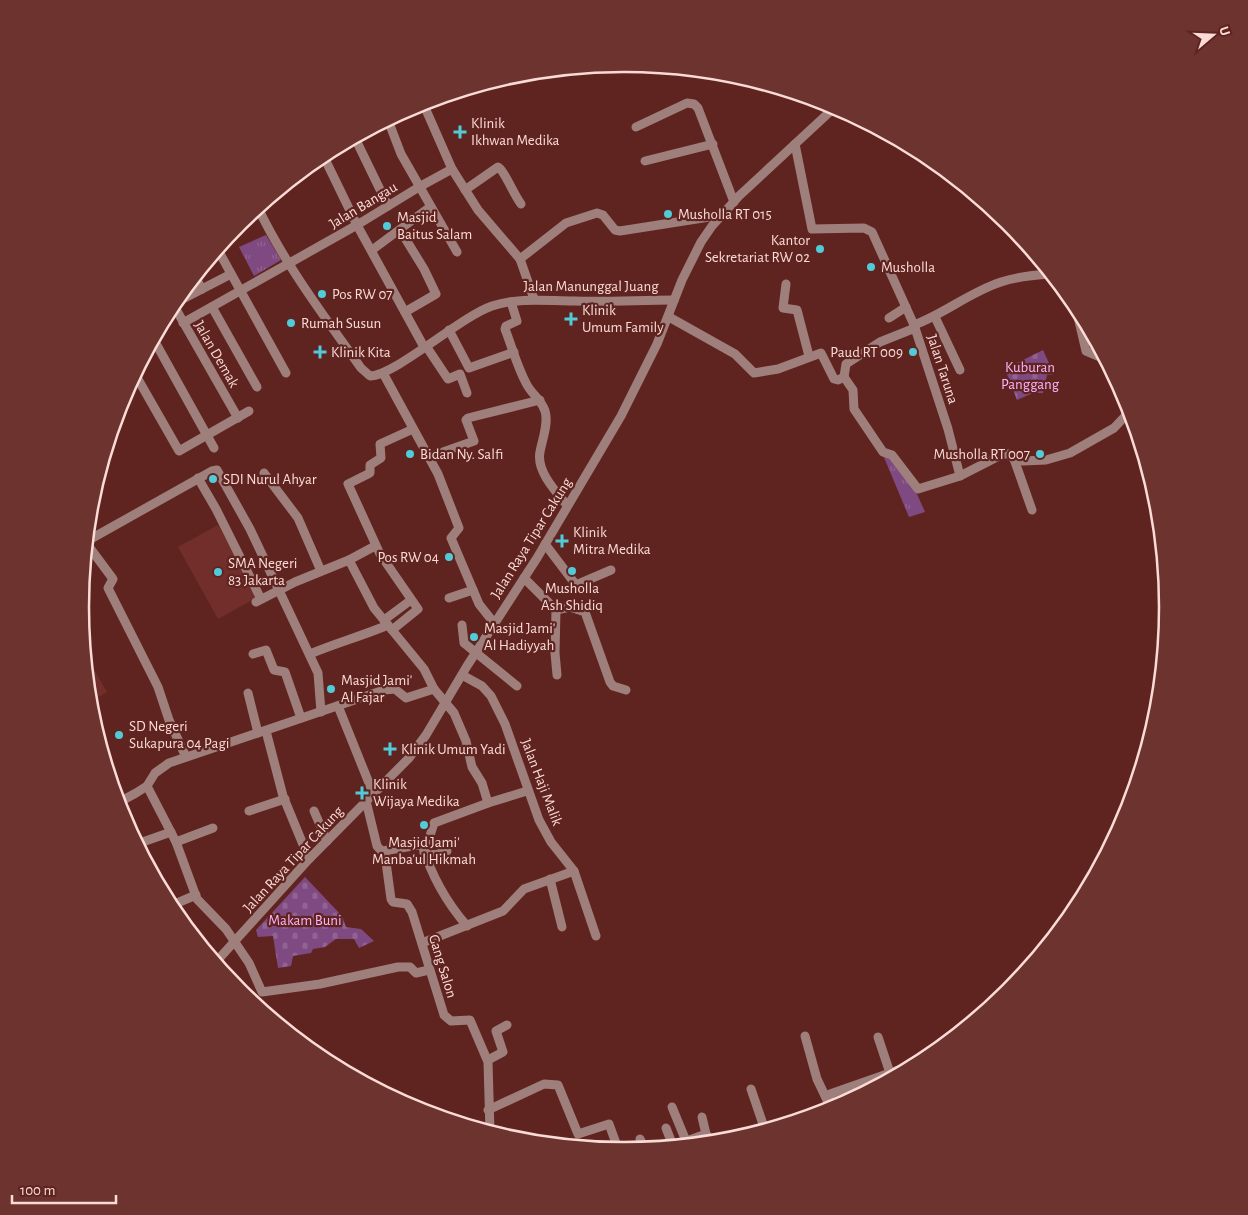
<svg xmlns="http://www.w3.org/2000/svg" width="1248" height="1215" font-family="'Alegreya Sans',sans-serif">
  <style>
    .built { fill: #712e2a }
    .cemetery { fill: url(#cemetery-stones) }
    .park { fill: url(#park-tufts) }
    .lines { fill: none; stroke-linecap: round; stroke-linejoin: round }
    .minor { stroke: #9f7f7b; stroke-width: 9 }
    .poi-dot { fill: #52cbd9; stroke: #602420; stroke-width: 2 }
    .labels { text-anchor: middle; stroke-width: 4.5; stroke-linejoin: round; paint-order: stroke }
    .poi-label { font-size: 15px; fill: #fadbd7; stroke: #602420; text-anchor: start }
    .street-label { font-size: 15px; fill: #fadbd7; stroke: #602420 }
    .park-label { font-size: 15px; fill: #fbb3fb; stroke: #602420 }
    .rim { fill: none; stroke: #fadbd7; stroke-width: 2.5 }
  </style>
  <defs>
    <pattern id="cemetery-stones" width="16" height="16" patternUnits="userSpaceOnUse" patternTransform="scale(1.25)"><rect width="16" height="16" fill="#7f4981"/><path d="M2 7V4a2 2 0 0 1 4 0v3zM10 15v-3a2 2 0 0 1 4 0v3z" fill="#926392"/></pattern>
    <pattern id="park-tufts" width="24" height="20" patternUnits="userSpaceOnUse" patternTransform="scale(1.25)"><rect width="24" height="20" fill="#7f4981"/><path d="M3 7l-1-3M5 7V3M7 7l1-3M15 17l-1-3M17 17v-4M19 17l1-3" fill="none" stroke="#926392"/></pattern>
  </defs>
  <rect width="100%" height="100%" fill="#602420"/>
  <g class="built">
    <path d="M218,525L258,597L218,619L178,547Z"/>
    <path d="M85,654L107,692L90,702Z"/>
  </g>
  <g class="cemetery">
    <path d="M1043,350L1054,374L1047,375L1043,393H1033L1017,400L1007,374L1013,371L1011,366Z"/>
    <path d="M305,877L342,916L346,927L361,929L374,941L359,948L354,939H336L325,947L313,949L311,953L293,956L291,966L278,968L273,936L258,937L256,930Z"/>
  </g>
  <g class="park">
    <path d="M266,235L281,260L254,276L239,247Z"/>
    <path d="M883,455C904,462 917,493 925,512L909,517Z"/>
  </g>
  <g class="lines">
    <g class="minor">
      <path d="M423,103L452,169L478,210L520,259L534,299"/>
      <path d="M388,120L401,154L457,252"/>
      <path d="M636,127L687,103L694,104L698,108L734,202"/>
      <path d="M355,138L388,206"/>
      <path d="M795,144L812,229L864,228L872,232L914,325L948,429L960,476L1003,454H1009L1014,459L1023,461L1046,460L1070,453L1114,428L1130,411"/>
      <path d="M323,155L357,225L424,347"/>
      <path d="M645,161L713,144"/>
      <path d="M465,190L498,167C504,170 514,195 521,204"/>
      <path d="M258,208C286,266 324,316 361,368L370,376C396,375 460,317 492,306C520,297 546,301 575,301C608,302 641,300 674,300"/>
      <path d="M400,230L424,269L436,294L405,312"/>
      <path d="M218,250L286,373"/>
      <path d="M372,250L430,207"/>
      <path d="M520,259L566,223L597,213L603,215L615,230L620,231L722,215"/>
      <path d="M195,277L202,289"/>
      <path d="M786,284L783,308L797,310L809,356"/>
      <path d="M511,302L517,321L506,326L505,329C512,347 517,366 526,383C531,394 541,399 545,411C549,423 542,440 540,452C536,471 556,492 567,505"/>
      <path d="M173,304L238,418"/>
      <path d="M173,304L231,274"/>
      <path d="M1075,304L1086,351L1105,359"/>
      <path d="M212,307L257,387"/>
      <path d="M669,317L735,354L754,373L778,369L821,353L834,379L838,380L844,377L853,390L854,409L883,452L892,455L918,489L960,476"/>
      <path d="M935,317L960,370"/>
      <path d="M889,318L906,307"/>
      <path d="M183,323L357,225L419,187L452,169"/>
      <path d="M914,325C944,314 970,292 1001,282C1016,277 1034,275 1050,274"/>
      <path d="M449,330L469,368L514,352"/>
      <path d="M154,340L214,448"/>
      <path d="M426,346L448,379L460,374L467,393"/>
      <path d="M383,373L438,474L459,528L451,538L479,604L494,623"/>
      <path d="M135,374L179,451L249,411"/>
      <path d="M844,377L846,364L880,342L915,328"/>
      <path d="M429,457L474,441L466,420L468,418L540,400"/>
      <path d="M1014,459L1032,510"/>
      <path d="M264,473L298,518L321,571"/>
      <path d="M198,478L216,509L261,599"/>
      <path d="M87,541L212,471L217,470L250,529L318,673L321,712"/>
      <path d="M87,544L113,579L108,588L158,687L169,720L186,757"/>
      <path d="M545,544L576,585L611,570"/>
      <path d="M349,560L375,546"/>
      <path d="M524,578L556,610"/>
      <path d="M449,598L473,590"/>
      <path d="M256,602L295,582L349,560L374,608L424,669L434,689L454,713L466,741L472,767L482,783L488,803"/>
      <path d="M556,610L570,607L585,612L610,682L613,686L626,690"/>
      <path d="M556,610L555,653L557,675"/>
      <path d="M384,620L411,600"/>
      <path d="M462,625L464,643L517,686"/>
      <path d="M392,630L418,609L380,554L348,484L370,473V465L381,458L380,444L413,429"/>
      <path d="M253,654L266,650L274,670L285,672L301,718"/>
      <path d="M310,654C336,643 362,636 388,625"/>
      <path d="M462,675L482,686L491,696L505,724L539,820L551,842L574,871L596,936"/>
      <path d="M248,693L258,733"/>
      <path d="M338,706L373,793"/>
      <path d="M266,731L283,796L309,859"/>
      <path d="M147,786L176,842L197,899L226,929L249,963L262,992L320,984L398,967H410L416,973L429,970"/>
      <path d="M117,799H125L136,793L147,786L155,773L169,763L384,690L395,689L406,698L434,689"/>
      <path d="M366,801L377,846L385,855L391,899L393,902L407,904L412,912L444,1015L451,1021L470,1020L488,1062L490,1132"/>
      <path d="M249,811L285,799"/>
      <path d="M314,811L327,841"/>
      <path d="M176,842L213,828"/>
      <path d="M137,844L171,832"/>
      <path d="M422,845C431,874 447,903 467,926"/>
      <path d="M383,851L425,844L429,839L434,823L488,803L527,791"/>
      <path d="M424,853L435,855L447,851"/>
      <path d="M550,879L562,927"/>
      <path d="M170,906L196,895"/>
      <path d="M422,943L503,911L524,889L574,871"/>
      <path d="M215,963L309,859L409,758L426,735L467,666L537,558L621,416L657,344L682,280L701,242L712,226L739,196L835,107"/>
      <path d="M805,1036L817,1079L827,1100"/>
      <path d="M878,1037L890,1073"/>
      <path d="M488,1060L503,1052L496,1031L507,1025"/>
      <path d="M751,1089L765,1130"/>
      <path d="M672,1107L686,1141"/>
      <path d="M488,1110L544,1084L558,1085L578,1134L609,1124L617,1146L625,1147L628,1151"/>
      <path d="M818,1114L827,1110L830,1094L910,1066"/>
      <path d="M702,1117L706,1134"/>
      <path d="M666,1128L673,1146"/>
      <path d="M640,1139L645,1149"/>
      <path d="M670,1147L706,1134L712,1143"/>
    </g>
  </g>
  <g class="poi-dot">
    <path d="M457.5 124.5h5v5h5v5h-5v5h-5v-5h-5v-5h5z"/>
    <circle cx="668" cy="214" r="5"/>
    <circle cx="387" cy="226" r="5"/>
    <circle cx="820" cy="249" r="5"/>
    <circle cx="871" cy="267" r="5"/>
    <circle cx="322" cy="294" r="5"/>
    <path d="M568.5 311.5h5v5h5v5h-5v5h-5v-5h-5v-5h5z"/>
    <circle cx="291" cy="323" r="5"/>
    <path d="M317.5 344.5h5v5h5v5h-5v5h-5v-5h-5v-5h5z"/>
    <circle cx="913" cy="352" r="5"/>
    <circle cx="410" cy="454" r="5"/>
    <circle cx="1040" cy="454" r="5"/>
    <circle cx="213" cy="479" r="5"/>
    <path d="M559.5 533.5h5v5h5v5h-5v5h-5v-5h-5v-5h5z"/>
    <circle cx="449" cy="557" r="5"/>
    <circle cx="572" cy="571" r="5"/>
    <circle cx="218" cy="572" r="5"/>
    <circle cx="474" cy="637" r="5"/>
    <circle cx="331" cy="689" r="5"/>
    <circle cx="119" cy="735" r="5"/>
    <path d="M387.5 741.5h5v5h5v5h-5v5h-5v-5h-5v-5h5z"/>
    <path d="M359.5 785.5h5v5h5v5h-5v5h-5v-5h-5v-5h5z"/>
    <circle cx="424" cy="825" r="5"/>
  </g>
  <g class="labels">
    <g class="poi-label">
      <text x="471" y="128">Klinik<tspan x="471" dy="17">Ikhwan Medika</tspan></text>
      <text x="678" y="219">Musholla RT 015</text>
      <text x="397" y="222">Masjid<tspan x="397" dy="17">Baitus Salam</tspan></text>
      <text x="810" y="245" text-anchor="end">Kantor<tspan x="810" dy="17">Sekretariat RW 02</tspan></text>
      <text x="881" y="272">Musholla</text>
      <text x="332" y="299">Pos RW 07</text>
      <text x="582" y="315">Klinik<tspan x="582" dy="17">Umum Family</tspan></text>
      <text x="301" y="328">Rumah Susun</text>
      <text x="331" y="357">Klinik Kita</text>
      <text x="903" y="357" text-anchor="end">Paud RT 009</text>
      <text x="420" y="459">Bidan Ny. Salfi</text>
      <text x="1030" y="459" text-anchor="end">Musholla RT 007</text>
      <text x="223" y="484">SDI Nurul Ahyar</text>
      <text x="573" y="537">Klinik<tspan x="573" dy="17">Mitra Medika</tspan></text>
      <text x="439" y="562" text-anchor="end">Pos RW 04</text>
      <text x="228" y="568">SMA Negeri<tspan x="228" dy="17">83 Jakarta</tspan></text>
      <text x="572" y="593" text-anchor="middle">Musholla<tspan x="572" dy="17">Ash Shidiq</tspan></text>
      <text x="484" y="633">Masjid Jami'<tspan x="484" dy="17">Al Hadiyyah</tspan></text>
      <text x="341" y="685">Masjid Jami'<tspan x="341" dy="17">Al Fajar</tspan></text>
      <text x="129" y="731">SD Negeri<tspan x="129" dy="17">Sukapura 04 Pagi</tspan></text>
      <text x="401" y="754">Klinik Umum Yadi</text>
      <text x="373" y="789">Klinik<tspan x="373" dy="17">Wijaya Medika</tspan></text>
      <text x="424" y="847" text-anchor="middle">Masjid Jami'<tspan x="424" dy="17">Manba'ul Hikmah</tspan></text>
    </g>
    <g class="street-label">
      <text transform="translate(363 205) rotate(-31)" y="5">Jalan Bangau</text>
      <text x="591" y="291">Jalan Manunggal Juang</text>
      <text transform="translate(217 354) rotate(60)" y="5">Jalan Demak</text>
      <text transform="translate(943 369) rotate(72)" y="5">Jalan Taruna</text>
      <text transform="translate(531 538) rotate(-58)" y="5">Jalan Raya Tipar Cakung</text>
      <text transform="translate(542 782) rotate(69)" y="5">Jalan Haji Malik</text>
      <text transform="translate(293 859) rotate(-47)" y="5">Jalan Raya Tipar Cakung</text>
      <text transform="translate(443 966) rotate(73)" y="5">Gang Salon</text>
    </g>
    <g class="park-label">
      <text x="1030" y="372">Kuburan<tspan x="1030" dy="17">Panggang</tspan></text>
      <text x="305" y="925">Makam Buni</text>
    </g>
  </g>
  <path d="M0 0H1248V1215H0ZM89 607a535 535 0 1 1 1070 0a535 535 0 1 1-1070 0Z" fill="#6c332f" fill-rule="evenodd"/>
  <path class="rim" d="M89 607a535 535 0 1 1 1070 0a535 535 0 1 1-1070 0Z"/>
  <g transform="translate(1213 35) rotate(71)" stroke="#602420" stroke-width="4" paint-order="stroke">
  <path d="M0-4L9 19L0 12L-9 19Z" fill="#fadbd7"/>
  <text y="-8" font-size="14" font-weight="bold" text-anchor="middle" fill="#fadbd7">U</text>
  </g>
  <path d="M12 1195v8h104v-8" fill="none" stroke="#fadbd7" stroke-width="2.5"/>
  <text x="20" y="1195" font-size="15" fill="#fadbd7" stroke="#602420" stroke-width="4" paint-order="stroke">100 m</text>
</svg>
